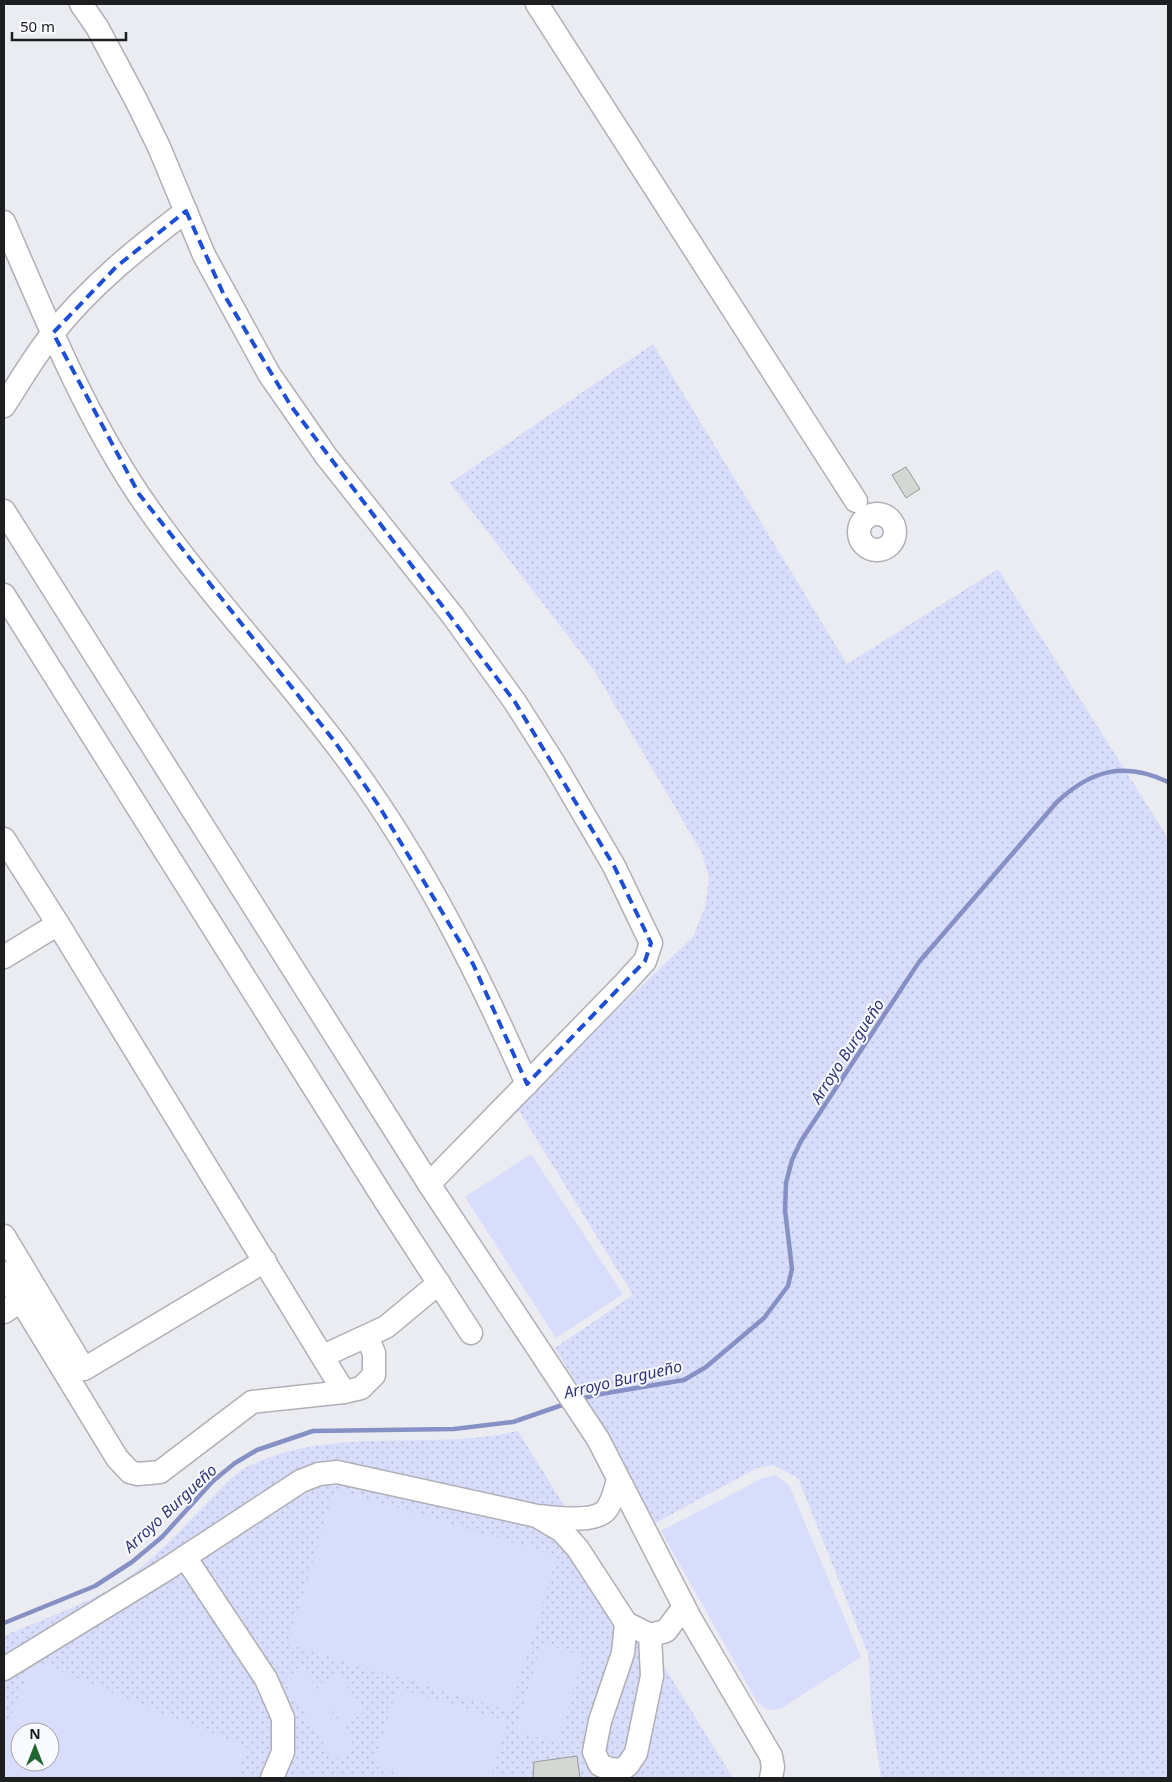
<svg xmlns="http://www.w3.org/2000/svg" width="1172" height="1782" font-family="'Noto Sans',sans-serif">
  <style>
    .green { fill: url(#green-dots); fill-rule: evenodd }
    .pitch { fill: #d7ddfa; fill-rule: evenodd }
    .lines { fill: none; stroke-linecap: round; stroke-linejoin: round }
    .stream { stroke: #8690c4; stroke-width: 4.5 }
    .building { fill: #d3d8d4; stroke: #959a95 }
    .minor-casing { stroke: #afb0b6; stroke-width: 25 }
    .minor { stroke: #fff; stroke-width: 22 }
    .marked { fill: none; stroke: #1d4ed8; stroke-width: 4; stroke-dasharray: 10 6; stroke-linejoin: round }
    .labels { text-anchor: middle; stroke-width: 4; stroke-linejoin: round; paint-order: stroke }
    .water-label { font-size: 16px; font-style: italic; fill: #313776; stroke: #f8faff }
  </style>
  <defs>
    <pattern id="green-dots" width="8" height="8" patternUnits="userSpaceOnUse" patternTransform="scale(1.25)"><rect width="8" height="8" fill="#d7ddfa"/><path d="M2 2h.1M6 6h.1" fill="none" stroke="#b8bdd6" stroke-width="1.8" stroke-linecap="round"/></pattern>
  </defs>
  <rect width="100%" height="100%" fill="#ebecf2"/>
  <g class="green">
    <path d="M653,344L847,664L998,569L1168,838V1778H881L872,1718L868,1654L798,1478L773,1465L757,1468L650,1526L610,1438L555,1348L633,1295L516,1106L693,937L705,907L709,878L702,853L594,670L450,483Z"/>
    <path d="M518,1431L733,1778H4V1636C41,1620 98,1600 130,1576C160,1554 186,1524 212,1498C224,1486 237,1470 253,1464C336,1426 431,1451 518,1431ZM20,1732H50V1762H20Z"/>
  </g>
  <g class="pitch">
    <path d="M531,1154L623,1294L556,1338L465,1197Z"/>
    <path d="M775,1475L789,1485L861,1657L782,1708C769,1712 765,1710 756,1700L661,1531L761,1479Z"/>
    <path d="M335,1489L557,1556L510,1711L288,1644Z"/>
    <path d="M542,1643L584,1656L557,1743L515,1731Z"/>
    <path d="M33,1660L248,1748L235,1778H4V1733ZM20,1732H50V1762H20Z"/>
    <path d="M303,1667L355,1747L334,1760L283,1680Z"/>
    <path d="M338,1673L364,1712L343,1726L317,1686Z"/>
    <path d="M397,1688L508,1721L491,1778H416L374,1766Z"/>
  </g>
  <g class="lines">
    <g class="stream">
      <path d="M580,1399L595,1395L684,1380L706,1367L764,1318L788,1286L792,1269L785,1210L786,1183L792,1160L801,1141L919,962L1057,802C1091,770 1125,761 1168,782"/>
      <path d="M4,1623L95,1586L132,1562L162,1537L213,1481L235,1463L257,1450L313,1431L454,1429L513,1422L568,1403"/>
    </g>
  </g>
  <g class="building">
    <path d="M906,467L920,489L906,498L892,475Z"/>
    <path d="M577,1756L580,1778H533L534,1762Z"/>
  </g>
  <g class="lines">
    <g class="minor-casing">
      <g id="minor">
        <path d="M81,4L97,27L137,102L159,147L204,255L269,374L326,456L453,616L515,702L555,765L614,866L651,943L645,961L624,984L429,1184"/>
        <path d="M537,4L856,501"/>
        <path d="M4,222C44,314 83,411 139,495C204,591 286,674 353,767C424,865 478,973 527,1084"/>
        <path d="M4,406C20,381 35,355 53,333C91,285 138,248 186,211"/>
        <path d="M4,511L429,1184L598,1439L690,1618L771,1756L773,1767L771,1778"/>
        <circle cx="877" cy="532" r="18"/>
        <path d="M4,595L384,1199L471,1333"/>
        <path d="M4,839L58,924L344,1392L361,1388L374,1375V1353L367,1337"/>
        <path d="M4,957L58,924"/>
        <path d="M4,1236L84,1369L265,1261"/>
        <path d="M4,1273L117,1458L130,1472L138,1474L160,1472L252,1402L344,1392"/>
        <path d="M4,1312L34,1292"/>
        <path d="M323,1356L386,1327L439,1283"/>
        <path d="M540,1518L562,1531L578,1549L626,1623L650,1635L666,1631L684,1607"/>
        <path d="M185,1557L266,1679L283,1718V1752L272,1778"/>
        <path d="M626,1623L623,1653L600,1721L594,1752L600,1765L610,1769L621,1770L628,1765L636,1753L652,1676L650,1635"/>
        <path d="M4,1669L162,1572L301,1481L319,1474L337,1472L537,1516C554,1517 594,1524 606,1510C613,1502 615,1489 618,1480"/>
      </g>
    </g>
    <use href="#minor" class="minor"/>
  </g>
  <path class="marked" d="M186,211L223,293L291,406L515,702L614,866L651,943L645,961L527,1084L473,964L379,806L335,742L139,494L53,333L116,267Z"/>
  <g class="labels">
    <g class="water-label">
      <text transform="translate(847 1051) rotate(-57)" y="6">Arroyo Burgueño</text>
      <text transform="translate(623 1379) rotate(-13)" y="6">Arroyo Burgueño</text>
      <text transform="translate(170 1508) rotate(-43)" y="6">Arroyo Burgueño</text>
    </g>
  </g>
  <rect width="1172" height="1782" fill="none" stroke="#1d1e20" stroke-width="10"/>
  <g transform="translate(35 1747)"><circle r="24" fill="#f8faff" stroke="#a0a2a6"/>
  <path d="M0-4L9 19L0 12L-9 19Z" fill="#226632"/>
  <text y="-8" font-size="14" font-weight="bold" text-anchor="middle" fill="#1d1e20">N</text>
  </g>
  <path d="M12 32v8h114v-8" fill="none" stroke="#1d1e20" stroke-width="2.5"/>
  <text x="20" y="32" font-size="15" fill="#1d1e20" stroke="#f8faff" stroke-width="4" paint-order="stroke">50 m</text>
</svg>
